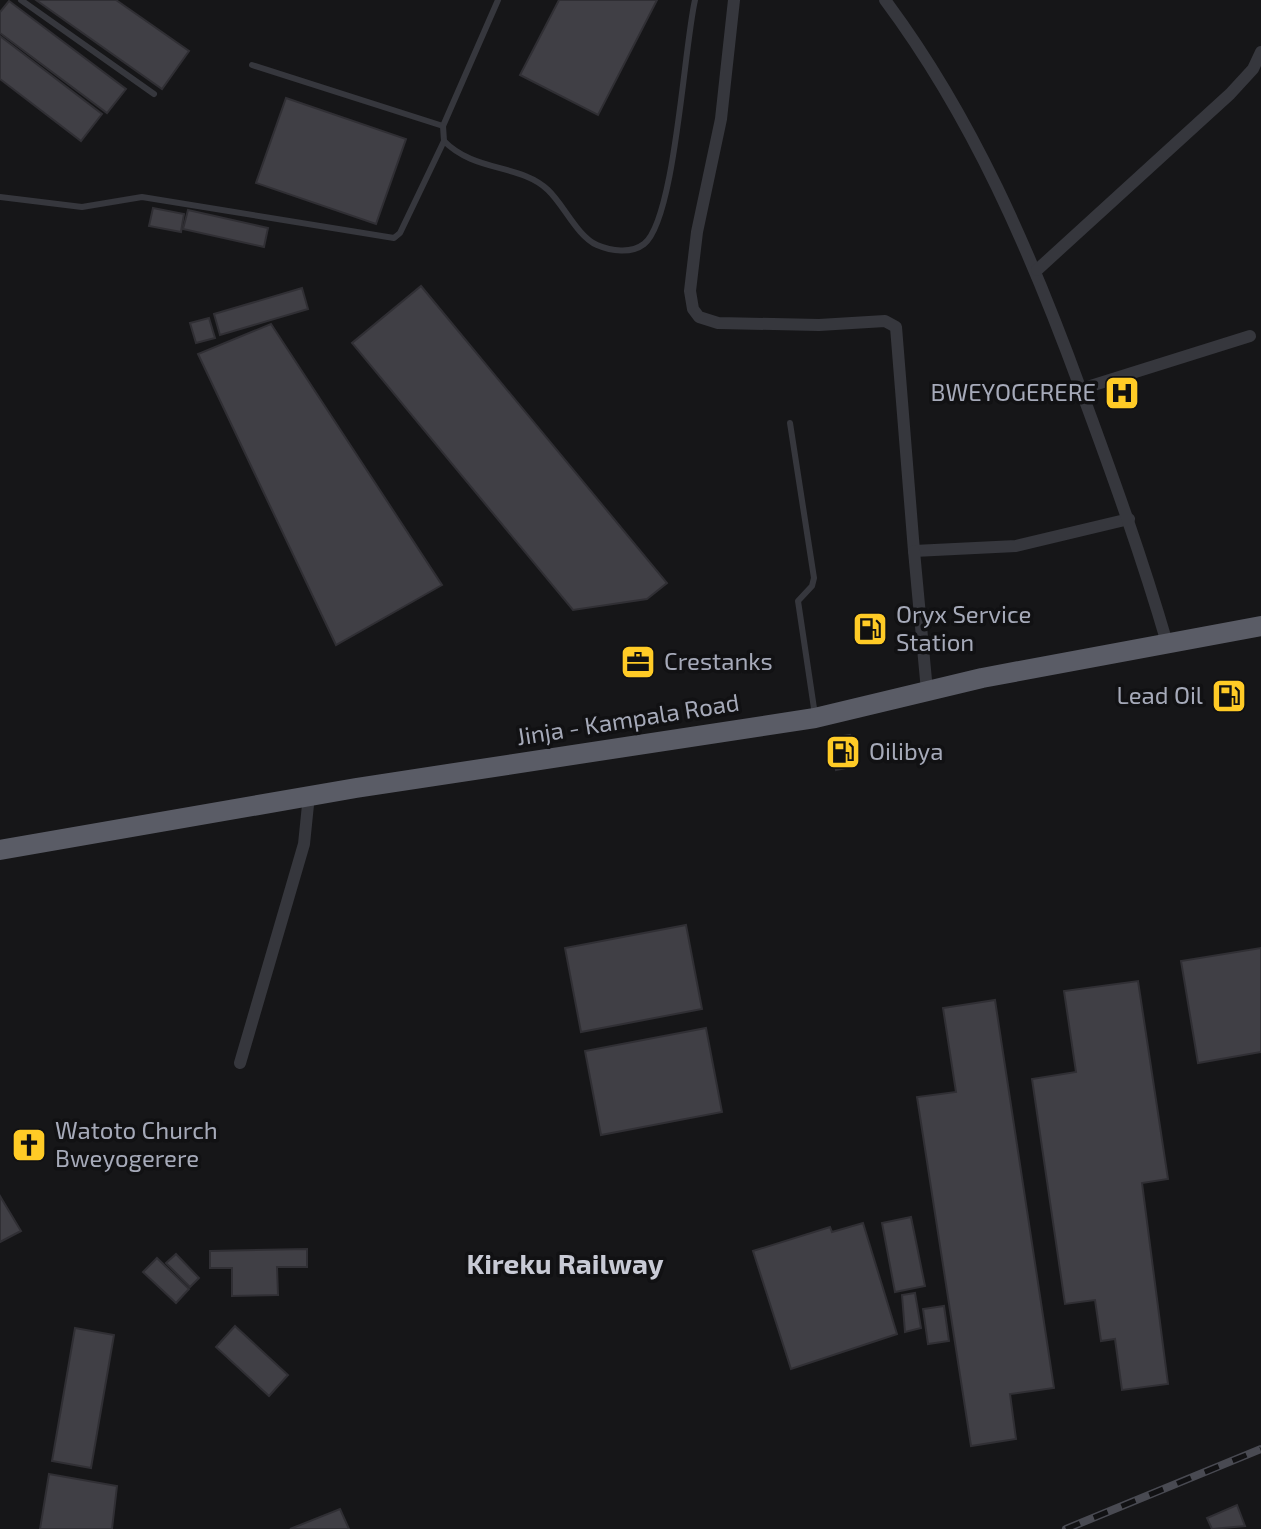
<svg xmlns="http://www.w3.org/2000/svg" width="1261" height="1529" font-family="'Exo 2',sans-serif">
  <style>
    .building { fill: #403f45; stroke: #302f34; stroke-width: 2 }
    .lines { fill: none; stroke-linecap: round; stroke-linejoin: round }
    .service { stroke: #36373d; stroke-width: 6 }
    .minor { stroke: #36373d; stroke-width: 12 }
    .trunk { stroke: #5a5c66; stroke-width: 20 }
    .rail-casing { stroke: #494a52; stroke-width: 8 }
    .rail { stroke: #111113; stroke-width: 5; stroke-dasharray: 15; stroke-linecap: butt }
    .labels { text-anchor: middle; stroke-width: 7; stroke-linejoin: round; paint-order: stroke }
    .poi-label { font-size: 24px; fill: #a6aab9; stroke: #111113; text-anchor: start }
    .street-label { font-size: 24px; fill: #a6aab9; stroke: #111113 }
    .quarter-label { font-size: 28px; font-weight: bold; fill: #c8cad5; stroke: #111113 }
  </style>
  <rect width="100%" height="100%" fill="#161618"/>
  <g class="building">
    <path d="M36,0H116L189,51L162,89Z"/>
    <path d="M559,0H657L598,115L520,75Z"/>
    <path d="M9,1L126,89L107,113L0,33V12Z"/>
    <path d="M0,36L102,114L81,141L0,79Z"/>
    <path d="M286,98L406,139L376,224L256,183Z"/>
    <path d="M153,208L184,214L181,232L149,226Z"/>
    <path d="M188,210L268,228L264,247L183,229Z"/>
    <path d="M421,286L667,583L647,599L573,610L352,343Z"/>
    <path d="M302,288L308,309L220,335L214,314Z"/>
    <path d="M209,318L215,338L196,343L190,323Z"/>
    <path d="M271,324L442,585L336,645L198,354Z"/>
    <path d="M850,735L856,766L836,770L830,738Z"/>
    <path d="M686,925L702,1009L581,1032L565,948Z"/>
    <path d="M1261,948V1052L1198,1063L1181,961Z"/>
    <path d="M1138,981L1168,1179L1142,1183L1168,1384L1122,1390L1115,1339L1101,1341L1095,1300L1065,1304L1032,1079L1076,1072L1064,991Z"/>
    <path d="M995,1000L1054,1388L1010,1394L1016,1439L971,1446L917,1097L956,1092L943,1008Z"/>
    <path d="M706,1028L722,1112L601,1135L585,1051Z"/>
    <path d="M0,1196L21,1231L0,1242Z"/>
    <path d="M911,1217L925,1286L895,1292L882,1223Z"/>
    <path d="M863,1223L897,1334L791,1369L753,1251L830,1227L832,1232Z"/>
    <path d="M307,1249V1267H277L278,1295L232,1296V1268H210V1251Z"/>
    <path d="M176,1254L199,1278L190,1287L166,1263Z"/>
    <path d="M157,1258L189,1289L176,1303L143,1272Z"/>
    <path d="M915,1293L921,1328L905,1332L902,1295Z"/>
    <path d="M944,1306L949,1341L928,1344L923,1309Z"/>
    <path d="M235,1326L288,1375L269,1396L216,1347Z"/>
    <path d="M75,1328L114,1335L91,1468L52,1461Z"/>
    <path d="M49,1474L117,1486L112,1529H40Z"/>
    <path d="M1237,1505L1245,1526L1212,1529L1207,1518Z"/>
    <path d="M340,1509L349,1529H290Z"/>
  </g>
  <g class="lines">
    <g class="service">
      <path d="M21,0L154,94"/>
      <path d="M252,65L443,126L498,0"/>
      <path d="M443,126L444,141C474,172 521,164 548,190C564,205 577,236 597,245C611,251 631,254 644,244C675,220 684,47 695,0"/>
      <path d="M0,197L82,207L142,197L394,238L400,233L444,141"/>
      <path d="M790,423L814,578L812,586L798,601L815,715"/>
    </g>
    <g class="minor">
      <path d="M734,0L721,119L697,232L690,291L693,309L699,317L718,323L819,325L885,321L896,327L914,551L1016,546L1129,519"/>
      <path d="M885,0C973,118 1031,253 1081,390C1112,474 1142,557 1167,643"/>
      <path d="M1037,270L1230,94L1253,69L1261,52"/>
      <path d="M1081,389L1250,336"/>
      <path d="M914,551L927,691"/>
      <path d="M240,1063L304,844L309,795"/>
    </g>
    <path class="trunk" d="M0,850L356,788L815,718L982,678L1261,626"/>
    <g class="rail-casing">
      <path id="rail" d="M1066,1529L1261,1449"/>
    </g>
    <use href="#rail" class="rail"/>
  </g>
  <defs>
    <g id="hospital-square" transform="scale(1.8)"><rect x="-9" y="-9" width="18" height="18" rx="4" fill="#ffcb26" stroke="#111113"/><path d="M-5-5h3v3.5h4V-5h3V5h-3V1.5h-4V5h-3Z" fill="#111"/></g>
    <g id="fuel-square" transform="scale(1.8)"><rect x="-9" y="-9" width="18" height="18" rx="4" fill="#ffcb26" stroke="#111113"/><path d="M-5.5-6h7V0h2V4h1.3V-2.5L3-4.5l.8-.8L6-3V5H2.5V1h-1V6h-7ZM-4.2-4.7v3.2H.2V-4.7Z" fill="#111"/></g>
    <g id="office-square" transform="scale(1.8)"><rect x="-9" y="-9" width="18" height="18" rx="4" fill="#ffcb26" stroke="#111113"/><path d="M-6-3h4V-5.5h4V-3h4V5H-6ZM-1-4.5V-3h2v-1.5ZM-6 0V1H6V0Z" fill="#111"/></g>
    <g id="church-square" transform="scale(1.8)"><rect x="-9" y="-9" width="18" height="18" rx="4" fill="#ffcb26" stroke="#111113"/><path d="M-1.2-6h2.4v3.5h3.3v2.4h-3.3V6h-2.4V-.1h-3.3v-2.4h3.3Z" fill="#111"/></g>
  </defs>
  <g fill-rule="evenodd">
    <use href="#hospital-square" x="1122" y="393"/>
    <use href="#fuel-square" x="870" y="629"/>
    <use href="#office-square" x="638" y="662"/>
    <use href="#fuel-square" x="1229" y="696"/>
    <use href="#fuel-square" x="843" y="752"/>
    <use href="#church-square" x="29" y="1145"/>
  </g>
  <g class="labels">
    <g class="poi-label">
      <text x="1096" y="401" text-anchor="end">BWEYOGERERE</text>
      <text x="896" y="623">Oryx Service<tspan x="896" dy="28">Station</tspan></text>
      <text x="664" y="670">Crestanks</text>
      <text x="1203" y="704" text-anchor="end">Lead Oil</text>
      <text x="869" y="760">Oilibya</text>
      <text x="55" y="1139">Watoto Church<tspan x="55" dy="28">Bweyogerere</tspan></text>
    </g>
    <g class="street-label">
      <text transform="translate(628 720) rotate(-9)" y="8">Jinja - Kampala Road</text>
    </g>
    <g class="quarter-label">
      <text x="565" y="1274">Kireku Railway</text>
    </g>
  </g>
</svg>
